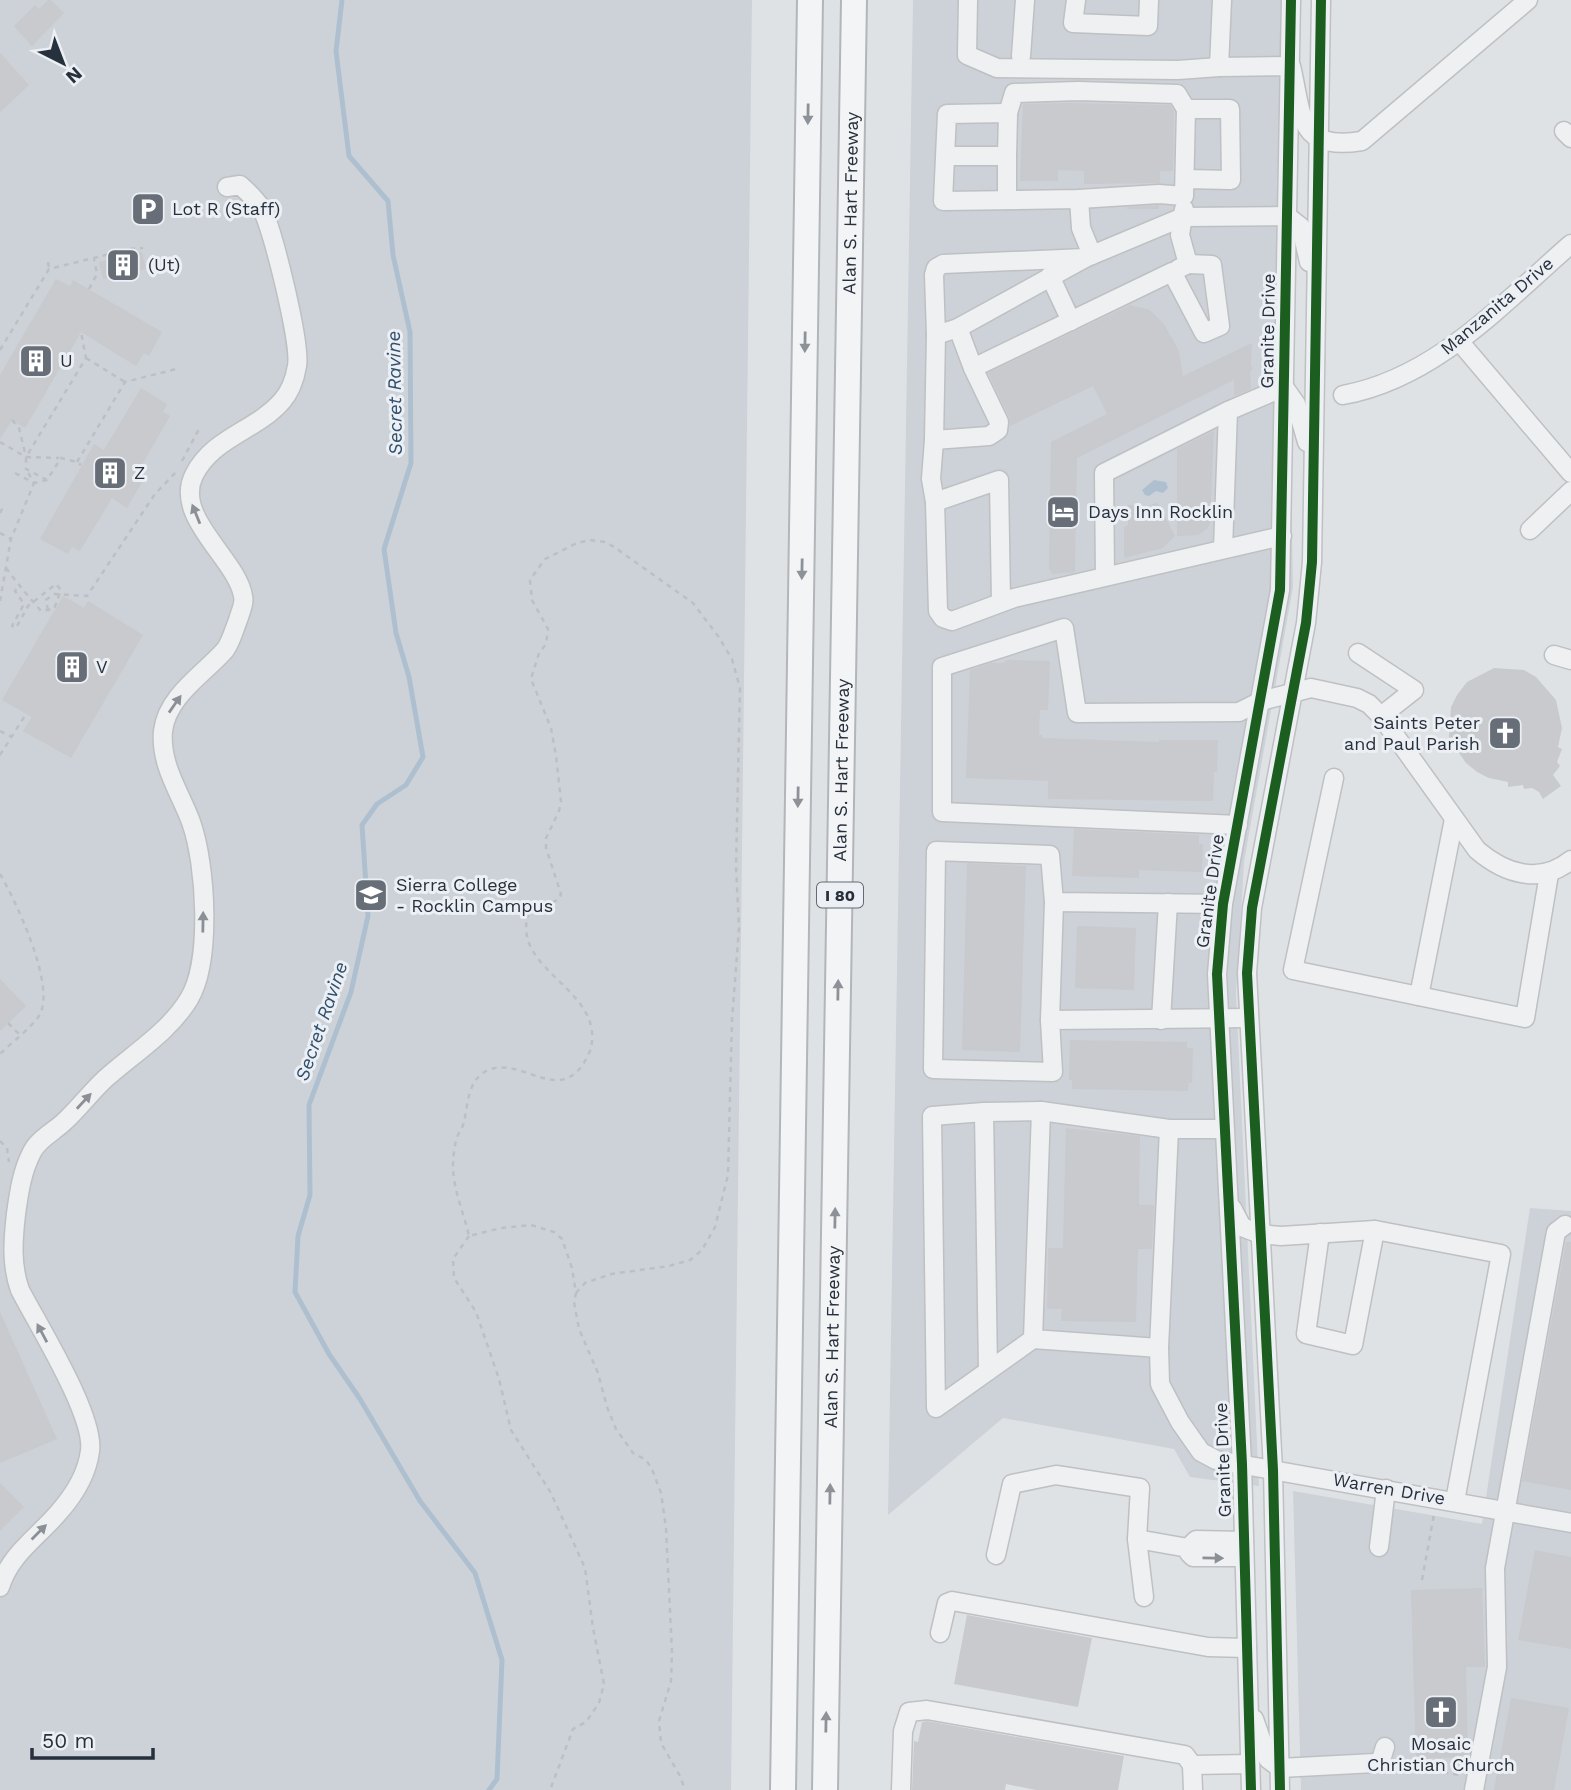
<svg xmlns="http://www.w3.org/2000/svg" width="1571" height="1790" font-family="'Work Sans',sans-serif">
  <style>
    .built { fill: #cdd2d8 }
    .water { fill: #aec0cf }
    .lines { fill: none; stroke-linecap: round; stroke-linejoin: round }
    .stream { stroke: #aec0cf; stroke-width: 5 }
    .building { fill: #c8cacd }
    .minor-casing { stroke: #bec0c3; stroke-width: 21 }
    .highway-casing { stroke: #b2b5b9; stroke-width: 28 }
    .path { stroke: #bdc0c3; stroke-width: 2.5; stroke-dasharray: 5 5; stroke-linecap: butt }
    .minor { stroke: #eff0f1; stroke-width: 18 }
    .highway { stroke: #f3f4f5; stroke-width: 24 }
    .cycleway-casing { stroke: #ecf0f4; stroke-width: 15 }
    .cycleway { stroke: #1b5e20; stroke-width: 10 }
    .oneway { fill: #8d9299 }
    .oneway2 { fill: #8b9097 }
    .labels { text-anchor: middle; stroke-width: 6; stroke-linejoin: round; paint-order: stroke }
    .shield { fill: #ecf0f4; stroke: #626a74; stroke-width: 2 }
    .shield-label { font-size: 16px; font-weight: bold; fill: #27303d }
    .street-label { font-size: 18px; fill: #27303d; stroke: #ecf0f4 }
    .poi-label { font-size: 18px; fill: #27303d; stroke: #ecf0f4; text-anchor: start }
    .water-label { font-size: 19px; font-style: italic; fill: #32516f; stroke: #ecf0f4 }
  </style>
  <rect width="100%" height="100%" fill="#dfe2e5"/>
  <g class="built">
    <path d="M0,0H752L731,1790H0Z"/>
    <path d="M913,0H1282L1293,587L1244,862L1236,994L1259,1486L1190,1477L1174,1449L1003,1418L888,1515Z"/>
    <path d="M1530,1208L1571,1211V1790H1301L1293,1491L1482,1524Z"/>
  </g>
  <path class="water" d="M1154,480L1166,482L1168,488L1163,493L1156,491L1149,496L1145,495L1142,490Z"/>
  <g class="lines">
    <path class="stream" d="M342,0L336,51L349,156L388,201L393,255L410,332L411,463L384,549L396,633L409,677L423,757L406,785L377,804L362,825L368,916L351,992L309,1105L310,1195L298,1236L295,1292L329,1354L360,1399L420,1501L475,1573L502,1660L497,1779L489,1790"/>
  </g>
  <g class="building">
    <path d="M48,0H51L64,13L32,46L14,26L35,5L39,9Z"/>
    <path d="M0,53L29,85L0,112Z"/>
    <path d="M1066,103L1170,105L1174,111L1173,171H1160V183L1084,184V171L1058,170V181H1020L1023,104Z"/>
    <path d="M1159,205V209H1127V207Z"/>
    <path d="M142,252L146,269L103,279L99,262Z"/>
    <path d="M56,279L70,286L73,280L162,332L149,356L144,353L136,366L81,332L25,428L12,420L0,439V375Z"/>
    <path d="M1130,305L1150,310L1164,324L1179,351L1183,376L1252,343L1251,365L1253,369L1250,371L1251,389L1234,396V380L1077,458L1075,572L1052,574L1049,568L1051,442L1107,414L1093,386L1010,426L1009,417L988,373Z"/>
    <path d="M141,388L167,404L163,412L170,416L139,470L146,475L127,508L112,498L80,551L72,547L68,554L40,539L94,444L104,450Z"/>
    <path d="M1214,431L1210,524L1207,529L1198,535L1177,536V449Z"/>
    <path d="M1157,502L1175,536L1163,548L1124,558V527L1128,525V505L1149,506Z"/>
    <path d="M63,596L84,608L88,601L143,635L71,758L23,731L32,717L2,700Z"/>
    <path d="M1007,660L1050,661L1048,710H1040L1039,735H1042V738L1159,742V740H1218L1217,772H1214L1213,801L1048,799V781L966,778L970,670L991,663H1003Z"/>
    <path d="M1494,668L1524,670L1536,677L1556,700L1562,728L1558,747L1562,749L1557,762L1560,766L1553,775L1561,786L1543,799L1539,792L1532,788L1524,789L1523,785L1508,787V782L1489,778L1477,772L1466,763L1457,750L1452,737L1449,738L1451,707L1457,695L1467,682Z"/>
    <path d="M1074,829L1199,835V844H1203L1202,872L1139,870V878L1072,876Z"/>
    <path d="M967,863L1026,866L1020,1052L962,1050Z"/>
    <path d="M1077,926L1136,928L1134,990L1075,988Z"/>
    <path d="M0,979L26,1006L0,1031Z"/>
    <path d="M1070,1040L1187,1042V1048H1193L1192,1083H1189L1188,1091L1072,1089V1080H1069Z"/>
    <path d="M1066,1128L1140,1136L1139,1205H1154L1152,1249H1138L1136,1322L1061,1321L1062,1309H1047L1048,1248H1063Z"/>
    <path d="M1566,1242H1571V1490L1522,1481Z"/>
    <path d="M0,1312L57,1439L0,1463Z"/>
    <path d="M0,1483L24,1507L0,1531Z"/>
    <path d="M1535,1550L1571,1557V1649L1518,1640Z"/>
    <path d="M1482,1588L1485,1667H1466L1468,1757L1416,1759L1411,1590Z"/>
    <path d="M967,1615L1092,1638L1078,1707L954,1684Z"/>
    <path d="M1511,1698L1569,1708L1554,1790H1494Z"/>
    <path d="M927,1721L1124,1756L1118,1790H1036L1006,1784L1005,1790H912L914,1741L918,1742L922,1722Z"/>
  </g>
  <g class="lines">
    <g class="minor-casing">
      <g id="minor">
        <path d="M968,0L967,55L997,68L1178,70L1219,67L1291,66C1303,117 1297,151 1362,141L1528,0"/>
        <path d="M1076,0L1073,23L1148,26L1149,0"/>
        <path d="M1021,56L1025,0"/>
        <path d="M1219,67L1222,0"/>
        <path d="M1008,113L1014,93L1078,91L1177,94L1186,109"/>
        <path d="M1564,131L1571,138"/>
        <path d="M945,156H1007L1008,113L947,114L943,201L1079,199L1159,194L1184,196L1186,109H1230L1231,180L1185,179"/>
        <path d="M1079,199L1081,228L1092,255"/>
        <path d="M1007,200V156"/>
        <path d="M1085,258L943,264L936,268L934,275L936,335L934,440L931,479L935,502L938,611L943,618L952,621L1014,598L1282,536"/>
        <path d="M1178,269L1188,264L1180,235L1184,209"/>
        <path d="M1050,276L1071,321"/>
        <path d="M958,328L973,368L1172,272L1204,333L1220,326L1212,265L1188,264"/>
        <path d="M936,335L958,328L1085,258L1183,217L1287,216L1301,227L1309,262"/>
        <path d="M1459,341L1571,473"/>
        <path d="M1343,395C1436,378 1503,303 1571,244"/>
        <path d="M934,440L989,436L998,430L999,422L973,368"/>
        <path d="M935,502L999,480L1001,602"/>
        <path d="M1530,530L1571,491"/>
        <path d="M1223,549L1228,411L1284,387L1296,404L1307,442"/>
        <path d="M1105,576L1104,473L1228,411"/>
        <path d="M1358,653L1414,690L1381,716"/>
        <path d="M1554,655L1571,660"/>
        <path d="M1334,778L1293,970L1525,1018L1549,874"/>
        <path d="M1238,825L942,812V667L1064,628L1077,713L1239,712L1261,701L1311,688L1357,698L1369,704L1381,716L1477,850C1505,874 1540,885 1571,860"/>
        <path d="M1223,904L1054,902L1050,855L936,851L933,1069L1053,1072L1050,1020L1247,1018"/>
        <path d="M1419,996L1454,819"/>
        <path d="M1050,1020L1054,902"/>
        <path d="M1161,1020L1168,903"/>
        <path d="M1041,1111L1169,1129H1224"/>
        <path d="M984,1112L988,1371"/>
        <path d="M1232,1208L1242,1227L1260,1234L1281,1236L1375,1230L1501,1254L1455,1501"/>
        <path d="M1320,1233L1306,1334L1353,1345L1375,1230"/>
        <path d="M1033,1339L1041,1111L984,1112L932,1116L936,1408L1033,1339L1159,1348L1160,1384L1180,1422L1201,1452L1216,1460L1571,1523"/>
        <path d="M1159,1348L1169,1129"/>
        <path d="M1137,1539L1144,1597"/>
        <path d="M1379,1547L1386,1489"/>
        <path d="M1188,1548L1196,1540L1244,1541"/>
        <path d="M996,1555L1012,1484L1056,1475L1140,1488L1137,1539L1188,1548L1189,1553L1193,1557H1244"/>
        <path d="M0,1587C10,1554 37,1538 59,1512C74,1495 87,1474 90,1451C95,1416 38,1325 20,1290C11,1265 13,1240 16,1214C19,1192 22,1171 32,1152C38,1139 55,1131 65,1121C79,1108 91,1092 105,1079C134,1053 169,1032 189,999C212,961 206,864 191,822C180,792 160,765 163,731C167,696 204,674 225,650C231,642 234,630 238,620C240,613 245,603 243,596C237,559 173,517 194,475C213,437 256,431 282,401C290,392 295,378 297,366C301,344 273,230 262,209C256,200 248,192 240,185L227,187"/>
        <path d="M940,1633L947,1603L952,1601L1208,1647L1247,1648"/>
        <path d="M1254,1719L1268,1759L1280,1768L1375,1763L1381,1760L1385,1747"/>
        <path d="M1192,1765L1250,1764"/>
        <path d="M901,1790L903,1731L909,1712L927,1710L1185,1755L1192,1765L1193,1790"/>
        <path d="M1251,1790L1242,1464L1217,974L1223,904L1280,590L1291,0"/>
        <path d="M1280,1790L1273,1470L1247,973L1252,908L1306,623L1312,562L1321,0"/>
        <path d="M1474,1790L1497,1667L1495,1568L1556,1232L1565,1225"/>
      </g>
    </g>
    <g class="highway-casing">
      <g id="highway">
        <path d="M783,1790L810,0"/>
        <path id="s1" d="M825,1790L854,0"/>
      </g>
    </g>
    <g class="path">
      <path d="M130,249L143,248"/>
      <path d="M48,262L49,269"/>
      <path d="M89,289L97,274L94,259"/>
      <path d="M0,350L49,269L130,249L131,255"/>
      <path d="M86,358L125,382"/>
      <path d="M12,420L19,428L26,457"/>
      <path d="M0,442L26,457L59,458"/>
      <path d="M182,461L200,427"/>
      <path d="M77,462L125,382L176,369"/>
      <path d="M15,473L34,483L47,480L61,458L77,462L81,465"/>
      <path d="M47,480L26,469V457L86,358L81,332"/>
      <path d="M0,513L3,507L1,506"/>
      <path d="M0,533L11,539"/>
      <path d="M6,568C17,583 29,597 41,611L54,609L61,590L56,584L28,606L16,628L12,626L24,604L15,591L19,585"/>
      <path d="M0,601L11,539L34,483L26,469"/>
      <path d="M48,610L46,600L54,594L87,596L155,494L178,470"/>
      <path d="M0,731L12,737"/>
      <path d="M0,755L26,714"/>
      <path d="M0,874C16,901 57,988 39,1016C29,1030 12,1042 0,1054"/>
      <path d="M8,1023L20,1035"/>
      <path d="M0,1141L7,1148L9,1162"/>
      <path d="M469,1236L453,1259L454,1278L476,1312L499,1379L511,1430L551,1493L585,1568L593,1628L604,1684L599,1703L586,1722L573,1729L550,1790"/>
      <path d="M576,1293L585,1283L611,1274L669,1266L690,1260L702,1250L715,1227L728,1175L732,1020L739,928L736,867L740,688L732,659L718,636L693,603L617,549L606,542L590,540L577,543L545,559L530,580L532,600L548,629L546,644L539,653L531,679L551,728L556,756L561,801L559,811L546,838V848L561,894L559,899L528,915C512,971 604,989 591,1048C589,1054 585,1062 581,1067C556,1100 522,1059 491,1069C468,1076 468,1103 464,1122C463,1127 459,1132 457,1137C454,1147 453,1158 453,1169C454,1191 464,1214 469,1236L501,1228L531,1225L554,1232L562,1239L572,1268L576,1293L574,1302L579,1329L598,1373L607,1407L616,1429L633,1453L646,1460L652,1469L661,1493L666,1528L672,1652L671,1681L659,1721L661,1743L680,1776L685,1790"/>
      <path d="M1422,1580L1434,1514"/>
      <path d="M1404,1765L1460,1775"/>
    </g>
    <use href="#minor" class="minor"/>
    <use href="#highway" class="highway"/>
    <g class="cycleway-casing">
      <g id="cycleway">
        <path d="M1251,1790L1242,1464L1217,974L1223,904L1280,590L1291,0"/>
        <path d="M1280,1790L1273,1470L1247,973L1252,908L1306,623L1312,562L1321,0"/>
      </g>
    </g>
    <use href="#cycleway" class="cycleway"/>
  </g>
  <defs><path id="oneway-solid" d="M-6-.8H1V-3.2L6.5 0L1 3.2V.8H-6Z" transform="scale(1.75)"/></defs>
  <g class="oneway">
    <use href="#oneway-solid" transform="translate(808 114) rotate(91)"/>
    <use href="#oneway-solid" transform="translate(805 342) rotate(91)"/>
    <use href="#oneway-solid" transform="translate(802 569) rotate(91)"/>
    <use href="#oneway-solid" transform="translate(798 797) rotate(91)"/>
    <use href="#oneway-solid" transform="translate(838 990) rotate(-89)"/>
    <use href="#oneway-solid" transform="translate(835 1218) rotate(-89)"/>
    <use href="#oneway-solid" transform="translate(830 1494) rotate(-89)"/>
    <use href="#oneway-solid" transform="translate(826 1722) rotate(-89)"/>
  </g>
  <g class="oneway2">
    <use href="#oneway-solid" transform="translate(196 514) rotate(-112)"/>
    <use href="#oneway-solid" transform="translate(175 704) rotate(-55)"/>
    <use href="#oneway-solid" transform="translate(203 922) rotate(-89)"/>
    <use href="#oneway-solid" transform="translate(84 1101) rotate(-47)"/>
    <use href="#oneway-solid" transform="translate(42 1333) rotate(-118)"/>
    <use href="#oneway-solid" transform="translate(39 1532) rotate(-45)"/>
    <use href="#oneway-solid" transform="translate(1213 1558) rotate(1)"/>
  </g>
  <defs>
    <g id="parking-square" transform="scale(1.75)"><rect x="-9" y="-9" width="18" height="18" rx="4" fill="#676e78" stroke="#ecf0f4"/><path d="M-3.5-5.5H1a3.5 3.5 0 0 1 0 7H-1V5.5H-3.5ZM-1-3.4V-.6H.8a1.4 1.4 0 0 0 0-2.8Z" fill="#fff"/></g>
    <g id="building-square" transform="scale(1.75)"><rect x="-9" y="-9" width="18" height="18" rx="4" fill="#676e78" stroke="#ecf0f4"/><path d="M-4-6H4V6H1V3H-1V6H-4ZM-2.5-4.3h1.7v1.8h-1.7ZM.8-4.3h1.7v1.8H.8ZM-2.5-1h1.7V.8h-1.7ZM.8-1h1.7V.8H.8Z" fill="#fff"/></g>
    <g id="hotel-square" transform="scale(1.75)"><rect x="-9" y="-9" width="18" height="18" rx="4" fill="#676e78" stroke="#ecf0f4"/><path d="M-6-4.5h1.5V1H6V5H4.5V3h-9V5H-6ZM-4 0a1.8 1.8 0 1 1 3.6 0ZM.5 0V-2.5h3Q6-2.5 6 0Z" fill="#fff"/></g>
    <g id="church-square" transform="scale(1.75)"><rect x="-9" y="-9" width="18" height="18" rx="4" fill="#676e78" stroke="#ecf0f4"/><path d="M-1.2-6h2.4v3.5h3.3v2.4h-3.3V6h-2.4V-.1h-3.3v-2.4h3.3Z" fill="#fff"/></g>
    <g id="university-square" transform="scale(1.75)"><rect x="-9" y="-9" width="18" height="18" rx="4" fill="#676e78" stroke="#ecf0f4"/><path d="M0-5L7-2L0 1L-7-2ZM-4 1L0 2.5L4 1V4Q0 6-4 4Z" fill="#fff"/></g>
  </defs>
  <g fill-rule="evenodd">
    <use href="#parking-square" x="148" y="209"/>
    <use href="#building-square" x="123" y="265"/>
    <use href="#building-square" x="36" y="361"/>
    <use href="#building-square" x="110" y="473"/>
    <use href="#hotel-square" x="1063" y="512"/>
    <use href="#building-square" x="72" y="667"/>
    <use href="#church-square" x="1505" y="733"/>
    <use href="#university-square" x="371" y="895"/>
    <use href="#church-square" x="1441" y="1712"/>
  </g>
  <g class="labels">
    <rect class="shield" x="817" y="882.5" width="46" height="25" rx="5"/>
    <g class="shield-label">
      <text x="840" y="901">I 80</text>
    </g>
    <g class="street-label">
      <text dy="6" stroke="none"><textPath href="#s1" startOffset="1587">Alan S. Hart Freeway</textPath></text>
      <text transform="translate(1497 306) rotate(-40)" y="6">Manzanita Drive</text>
      <text transform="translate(1268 331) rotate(-89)" y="6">Granite Drive</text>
      <text dy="6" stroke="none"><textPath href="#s1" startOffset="1020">Alan S. Hart Freeway</textPath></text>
      <text transform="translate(1210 891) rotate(-82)" y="6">Granite Drive</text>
      <text dy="6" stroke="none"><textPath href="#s1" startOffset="453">Alan S. Hart Freeway</textPath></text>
      <text transform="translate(1223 1460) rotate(-92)" y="6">Granite Drive</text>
      <text transform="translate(1389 1489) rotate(10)" y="6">Warren Drive</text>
    </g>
    <g class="poi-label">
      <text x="172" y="215">Lot R (Staff)</text>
      <text x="148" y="271">(Ut)</text>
      <text x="60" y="367">U</text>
      <text x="134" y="479">Z</text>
      <text x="1088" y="518">Days Inn Rocklin</text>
      <text x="96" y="673">V</text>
      <text x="1480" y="729" text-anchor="end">Saints Peter<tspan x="1480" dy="21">and Paul Parish</tspan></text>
      <text x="396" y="891">Sierra College<tspan x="396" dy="21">- Rocklin Campus</tspan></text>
      <text x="1441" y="1750" text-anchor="middle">Mosaic<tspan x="1441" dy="21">Christian Church</tspan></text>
    </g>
    <g class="water-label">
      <text transform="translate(394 393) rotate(-91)" y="7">Secret Ravine</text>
      <text transform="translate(321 1021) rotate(-71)" y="7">Secret Ravine</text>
    </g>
  </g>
  <g transform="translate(63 63) rotate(138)" stroke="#ecf0f4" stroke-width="5" paint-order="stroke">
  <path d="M0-5L12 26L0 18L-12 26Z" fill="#27303d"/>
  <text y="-10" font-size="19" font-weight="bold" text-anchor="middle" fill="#27303d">N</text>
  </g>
  <path d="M32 1748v10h121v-10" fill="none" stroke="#27303d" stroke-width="3.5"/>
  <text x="42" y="1748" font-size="21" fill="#27303d" stroke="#ecf0f4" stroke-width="5" paint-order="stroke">50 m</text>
</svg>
